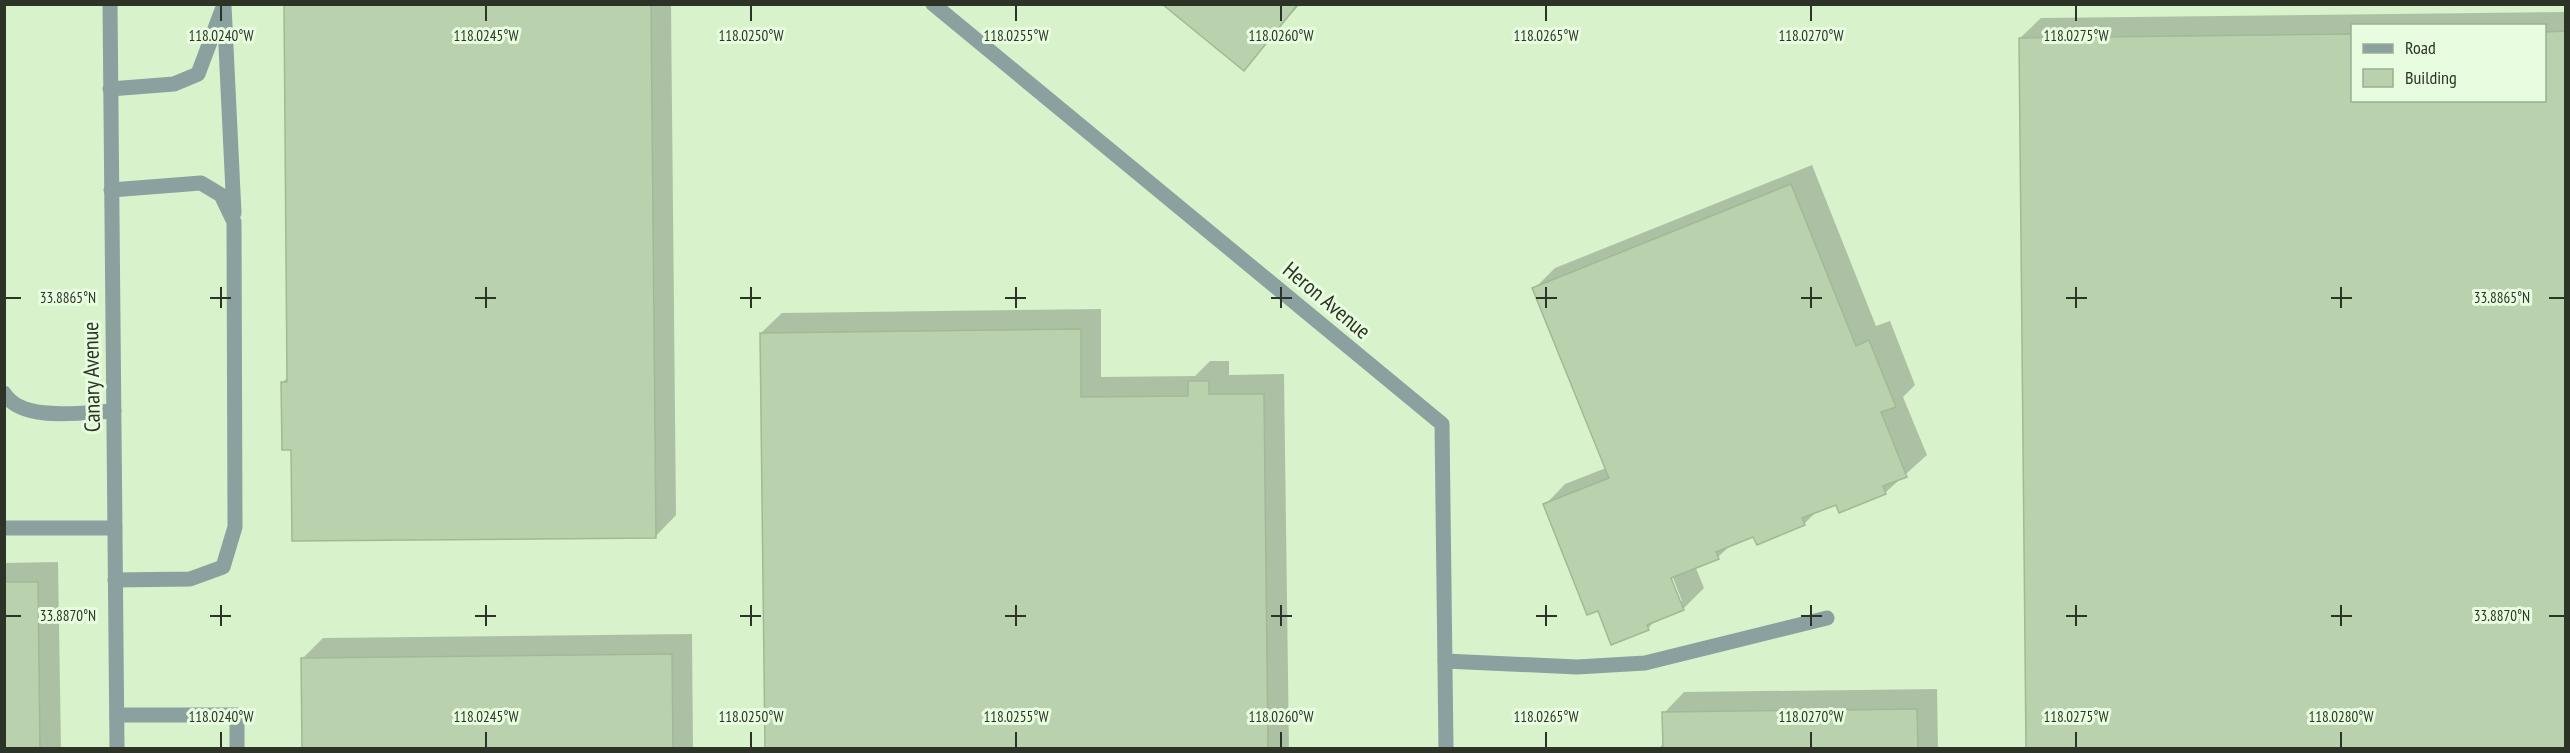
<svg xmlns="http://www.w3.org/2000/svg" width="2570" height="753" font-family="'PT Sans Narrow',sans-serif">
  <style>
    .shadow { fill: #0003; fill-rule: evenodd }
    .building { fill: #b9d2ad; stroke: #a1b995; stroke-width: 1.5 }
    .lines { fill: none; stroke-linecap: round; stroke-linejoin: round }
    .service { stroke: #8aa1a0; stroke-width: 15 }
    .minor { stroke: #8aa1a0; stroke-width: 15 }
    .ticks { fill: none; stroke: #2b3426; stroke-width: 2 }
    .labels { text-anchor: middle; stroke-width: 6; stroke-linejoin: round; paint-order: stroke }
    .street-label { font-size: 22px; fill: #2b3426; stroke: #e8fddf }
    .ticks-label { font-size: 15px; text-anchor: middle; fill: #2b3426; stroke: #e8fddf; stroke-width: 6; stroke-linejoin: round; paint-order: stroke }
  </style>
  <rect width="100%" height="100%" fill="#d8f2cc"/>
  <g class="shadow">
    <path d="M285,4H671L676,515L656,536L292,449L283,382L289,376Z"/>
    <path d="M1165,4H1300L1244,69Z"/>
    <path d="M2566,12V748H2028L2020,38L2041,18ZM2352,26H2544V100H2352Z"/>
    <path d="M1812,165L1876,326L1890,321L1915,385L1903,397L1927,455L1886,492L1840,511L1836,503L1817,511L1804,524L1754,535L1731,545L1718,557L1695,566L1704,588L1683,609L1657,619L1648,628L1598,609L1545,505L1565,484L1606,468L1534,289L1555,268ZM1670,570L1682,601H1679L1667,571Z"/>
    <path d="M1101,309V377L1195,376L1210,361H1229V375L1284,374L1289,748H767L761,333L782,313Z"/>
    <path d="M58,562L61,748H4V563Z"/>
    <path d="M692,634L693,748H304L303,658L323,638Z"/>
    <path d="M1937,689L1938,748H1659L1664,743V713L1684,692Z"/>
  </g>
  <g class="building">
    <path d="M284,4H651L656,538L292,541L291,450H282L281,382H287Z"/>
    <path d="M1162,4H1298L1244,71Z"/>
    <path d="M2566,31V748H2026L2019,38L2352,34V100H2544V32Z"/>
    <path d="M1791,184L1856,346L1869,340L1896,407L1881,412L1907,477L1883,486L1886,494L1839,513L1836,505L1802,518L1805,525L1757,545L1753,537L1716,552L1719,559L1671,578L1684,610L1647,625L1649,630L1611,645L1598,611L1587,615L1543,504L1609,478L1532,288Z"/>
    <path d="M1081,329V397L1188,396V381H1209V394H1264L1268,748H765L760,333Z"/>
    <path d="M4,582H38L40,748H4Z"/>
    <path d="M672,654L673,748H302L301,658Z"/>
    <path d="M1917,709L1918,748H1663L1662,712Z"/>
  </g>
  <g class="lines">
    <g class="service">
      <path d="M224,5L234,213"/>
      <path d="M110,89L174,84L198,74L222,10"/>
      <path d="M111,190L201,183L221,195L234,222L235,527L223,567L190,579L115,580"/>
      <path d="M4,393C22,423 83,412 114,411"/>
      <path d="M4,528H115"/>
      <path d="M1445,661L1577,667L1645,663L1827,618"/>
      <path d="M117,715H237V748"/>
    </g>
    <g class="minor">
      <path d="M110,4L117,748"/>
      <path d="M933,4L1442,424L1446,748"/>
    </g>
  </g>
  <path class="ticks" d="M221,6V21M486,6V21M751,6V21M1016,6V21M1281,6V21M1546,6V21M1811,6V21M2076,6V21M221,287V308M486,287V308M751,287V308M1016,287V308M1281,287V308M1546,287V308M1811,287V308M2076,287V308M2341,287V308M6,298H21M210,298H231M475,298H496M740,298H761M1005,298H1026M1271,298H1292M1536,298H1557M1801,298H1822M2066,298H2087M2331,298H2352M2549,298H2564M221,605V626M486,605V626M751,605V626M1016,605V626M1281,605V626M1546,605V626M1811,605V626M2076,605V626M2341,605V626M6,616H21M210,616H231M475,616H496M740,616H761M1005,616H1026M1271,616H1292M1536,616H1557M1801,616H1822M2066,616H2087M2331,616H2352M2549,616H2564M221,732V747M486,732V747M751,732V747M1016,732V747M1281,732V747M1546,732V747M1811,732V747M2076,732V747M2341,732V747"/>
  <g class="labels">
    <g class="street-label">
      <text transform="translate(1327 300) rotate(40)" y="8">Heron Avenue</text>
      <text transform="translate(91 377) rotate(-91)" y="8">Canary Avenue</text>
    </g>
  </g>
  <g class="ticks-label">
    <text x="221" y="41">118.0240°W</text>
    <text x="486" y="41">118.0245°W</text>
    <text x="751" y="41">118.0250°W</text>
    <text x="1016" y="41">118.0255°W</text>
    <text x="1281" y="41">118.0260°W</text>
    <text x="1546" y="41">118.0265°W</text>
    <text x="1811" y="41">118.0270°W</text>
    <text x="2076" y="41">118.0275°W</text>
    <text x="2502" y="303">33.8865°N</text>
    <text x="68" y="303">33.8865°N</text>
    <text x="2502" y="621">33.8870°N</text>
    <text x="68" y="621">33.8870°N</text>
    <text x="221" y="722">118.0240°W</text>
    <text x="486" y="722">118.0245°W</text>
    <text x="751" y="722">118.0250°W</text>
    <text x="1016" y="722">118.0255°W</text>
    <text x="1281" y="722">118.0260°W</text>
    <text x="1546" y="722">118.0265°W</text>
    <text x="1811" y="722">118.0270°W</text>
    <text x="2076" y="722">118.0275°W</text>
    <text x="2341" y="722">118.0280°W</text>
  </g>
  <rect width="2570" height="753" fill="none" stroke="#2b3426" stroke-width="12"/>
  <rect x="2351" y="24" width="195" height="78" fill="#e8fddf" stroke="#9cad95" stroke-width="1.5"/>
  <rect x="2363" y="44" width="30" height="9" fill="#8aa1a0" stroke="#9cad95" stroke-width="1.5"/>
  <text x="2405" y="54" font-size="18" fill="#2b3426">Road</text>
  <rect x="2363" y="69" width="30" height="18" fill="#b9d2ad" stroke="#9cad95" stroke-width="1.5"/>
  <text x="2405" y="84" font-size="18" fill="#2b3426">Building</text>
</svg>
